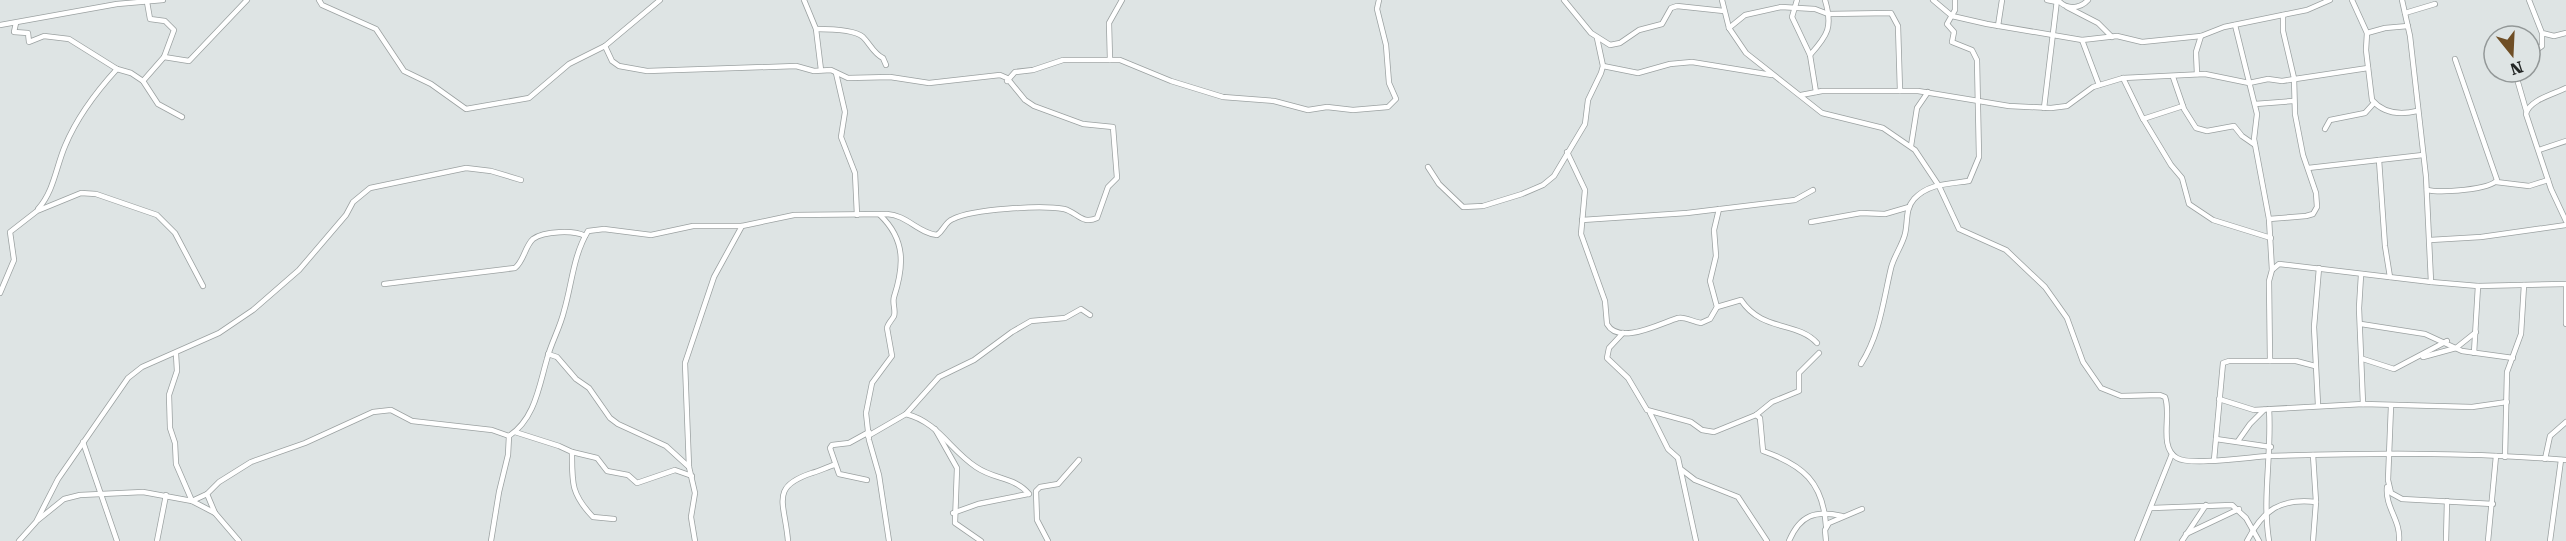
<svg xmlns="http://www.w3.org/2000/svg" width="2566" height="541" font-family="'Roboto Serif',serif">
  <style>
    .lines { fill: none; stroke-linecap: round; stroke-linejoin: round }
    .street-casing { stroke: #9ba1a1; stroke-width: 6 }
    .street { stroke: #fff; stroke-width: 4.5 }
  </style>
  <rect width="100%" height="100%" fill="#dee4e4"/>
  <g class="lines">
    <g class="street-casing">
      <g id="street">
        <path d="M319,0L322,5L376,29L404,71L431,84L466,109L529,98L569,64L605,46"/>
        <path d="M804,0L816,29L821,70"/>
        <path d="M1564,0L1591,33L1610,45L1620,43L1639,30L1662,24L1671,8L1677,6L1724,11"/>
        <path d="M1722,0L1729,28L1746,53L1822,113L1883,128L1915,150L1939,186L1959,229L2006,250L2045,287L2067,318L2083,362L2101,388L2121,396L2160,395L2165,397C2172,414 2158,447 2177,458C2190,466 2250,457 2268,456C2368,453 2467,452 2566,460"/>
        <path d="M1797,0L1792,17L1810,55L1816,92"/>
        <path d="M1933,0L1952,16L1987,24L2082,40L2117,36L2142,42L2201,36L2224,27L2307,10L2330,0"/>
        <path d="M2047,0L2057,2"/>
        <path d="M2058,0C2066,10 2080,9 2088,0"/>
        <path d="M2352,0L2367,33L2366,50L2372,100C2384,114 2400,115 2417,111"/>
        <path d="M2402,0L2410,36L2426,177L2431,282L2478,286L2566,284"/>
        <path d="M2529,0L2542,33L2554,36L2566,33"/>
        <path d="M2067,7L2098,23L2112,37"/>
        <path d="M2405,13L2435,4"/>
        <path d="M16,23L14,32L28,33L29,42L44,36L69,39L117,69L131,73L143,81L158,104L182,117"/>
        <path d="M0,25L117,4L163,0"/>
        <path d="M2235,25L2257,114L2254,139L2269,219L2272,270"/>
        <path d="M1998,26L2002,0"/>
        <path d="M1729,28L1745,15L1781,7L1815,9L1828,14L1891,13L1898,26L1900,91"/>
        <path d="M816,29C828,29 854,29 863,37C871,45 873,53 883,58L886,65"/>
        <path d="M2367,33L2385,28L2408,26"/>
        <path d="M2082,40L2099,85"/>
        <path d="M1810,55C1828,35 1833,27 1825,0"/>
        <path d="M2530,55L2542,46V34"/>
        <path d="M164,57L189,61L247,0"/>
        <path d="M1110,60L1109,23L1122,0"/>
        <path d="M1603,66L1638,73L1670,64L1692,62L1772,75"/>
        <path d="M2515,72L2526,110"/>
        <path d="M836,73L845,112L841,137L855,173L857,215"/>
        <path d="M2197,74L2196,52L2201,36"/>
        <path d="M2173,77L2184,109L2196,128L2207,131L2234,126L2242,136L2255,145"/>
        <path d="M2123,78L2142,117L2171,165L2182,178L2189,204L2213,220L2271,238"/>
        <path d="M143,81L164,57L174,30L165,21L150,19L147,2"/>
        <path d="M1007,81L1015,72L1033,70L1063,60H1120L1171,81L1223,97L1274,101L1308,110L1327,107L1353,110L1388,107L1396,99L1389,83L1386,45L1377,9L1379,0"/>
        <path d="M2566,88C2554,94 2529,100 2526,114L2551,189L2566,221"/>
        <path d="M1801,95L1822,91H1918L2009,106L2051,108L2067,106L2093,87L2123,78L2205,74L2249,83L2268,79L2282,81L2368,68"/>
        <path d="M2255,104L2293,101"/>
        <path d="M2044,108L2057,0"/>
        <path d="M2143,119L2183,106"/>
        <path d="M2325,129L2330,120L2365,113L2374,103"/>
        <path d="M1911,146L1917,108L1928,92"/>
        <path d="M2539,150L2566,141"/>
        <path d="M1567,152L1585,190L1581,234L1605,301L1607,324C1619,346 1661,323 1678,318C1684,316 1693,322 1701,323L1710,319L1717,307L1710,281L1716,256L1714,230L1719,209"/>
        <path d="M2379,160L2385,246L2390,277"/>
        <path d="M1428,167L1439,184L1463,207L1483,206L1522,194L1543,185L1554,176L1585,124L1588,100L1601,73L1603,66L1597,38"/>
        <path d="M2308,168L2423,155"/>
        <path d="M2496,182L2529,186L2548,180"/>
        <path d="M2427,190C2440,193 2490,190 2497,180L2455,59"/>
        <path d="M38,209C54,191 56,167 65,146C77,117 96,92 117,69"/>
        <path d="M880,215C906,240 904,266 894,297C892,303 896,310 894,316C892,320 888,323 887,328L892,356L872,383L866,413L869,440L879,475L889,541"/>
        <path d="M2269,219L2306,216L2313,214L2317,207L2316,193L2303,155L2295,114L2294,78L2283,31V15"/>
        <path d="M1582,220L1687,213L1795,200L1813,190"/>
        <path d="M1811,222L1861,213L1885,214L1909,207"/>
        <path d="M2430,240L2481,237L2566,225"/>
        <path d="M2361,275L2359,308L2363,404"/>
        <path d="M384,284L515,268C524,261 525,246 533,239C544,231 574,230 585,236"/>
        <path d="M2566,287V324"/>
        <path d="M0,293L14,260L10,232L37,211L81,193L96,194L157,215L175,233L203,286"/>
        <path d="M1717,307L1741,300C1762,332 1797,321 1817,343"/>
        <path d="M2361,324L2425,334L2462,351L2513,358"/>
        <path d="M1623,333L1609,348L1607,358L1628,378L1647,410L1691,422L1702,430L1714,432L1756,415L1772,402L1799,391V373L1819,353"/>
        <path d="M2474,353L2478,286"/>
        <path d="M176,354L177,371L169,395L170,428L175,443L176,464L192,501L215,513"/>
        <path d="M548,354L557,357L576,379L589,388L610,418L618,424L666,446L689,467"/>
        <path d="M2423,357L2456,348L2476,332"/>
        <path d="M2363,359L2394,369L2447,341"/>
        <path d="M2270,361L2269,281L2272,270L2279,264L2431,282"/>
        <path d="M1861,364C1880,334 1883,302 1891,268C1894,256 1902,246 1905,234C1908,222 1905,209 1914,199C1929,183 1949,184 1969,181L1979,157L1977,60L1972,50L1952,42L1954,32L1947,24L1955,10V0"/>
        <path d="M2219,399L2254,410L2363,404L2472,407L2507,402"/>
        <path d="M2318,405L2314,327L2319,268"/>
        <path d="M2391,406L2388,480L2391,493L2402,499L2493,504"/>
        <path d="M1650,413L1668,449L1678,458L1696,541"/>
        <path d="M906,414C938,422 950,450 976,467C995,480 1015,477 1029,494"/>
        <path d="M1756,415L1760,418L1763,451C1803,465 1823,482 1826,526"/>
        <path d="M935,429L957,468L955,523L981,541"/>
        <path d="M515,432L559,446L572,452L597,458L607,471L628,475L637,483L675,470L692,476"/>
        <path d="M868,436L906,414L939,377L974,360L1012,332L1031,321L1065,318L1081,309L1090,315"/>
        <path d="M2216,439L2271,447"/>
        <path d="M2238,441L2250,424L2264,410"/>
        <path d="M83,442L117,541"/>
        <path d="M572,452C572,483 571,494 593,517L614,519"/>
        <path d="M2313,455L2316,502L2313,541"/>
        <path d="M2505,457L2507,372L2521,334L2524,285"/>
        <path d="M2545,459L2550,436L2566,422"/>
        <path d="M2214,460L2223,363L2229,361H2296L2315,366"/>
        <path d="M1682,470L1695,480L1738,497L1767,541"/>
        <path d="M867,480L839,474L830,448L832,445L849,443L869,432"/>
        <path d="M2387,487C2385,508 2401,520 2399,541"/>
        <path d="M2152,508L2232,505L2246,518L2259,541"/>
        <path d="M953,513L978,504L1028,494"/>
        <path d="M38,520L64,499L80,495L143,492L192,501L207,494"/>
        <path d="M2186,534L2239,509"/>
        <path d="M19,541L36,522L58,479L128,378L142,367L219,333L253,310L299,270L346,215L353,202L370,188L466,168L491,171L521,180"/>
        <path d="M157,541L166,495"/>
        <path d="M239,541L215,513L207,494L219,482L251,462L305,443L373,412L391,410L412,421L492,430L509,436"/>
        <path d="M491,541L499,492L508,455L509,436C535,419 539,386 547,359C551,343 560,328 564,311C572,284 573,256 588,231L604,229L651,235L693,226H742L794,215L887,214C907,215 918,233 937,235C944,230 945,222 953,219C973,209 1041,205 1064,209C1077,212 1082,225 1097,218L1108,187L1117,178L1113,127L1083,124L1034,106L1025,100L1007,78L1000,75L929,83L890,77L848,78L831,70L814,71L796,66L647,71L619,66L612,61L605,46L660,0"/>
        <path d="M695,541L691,517L695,493L689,467L685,363L714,277L742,226"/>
        <path d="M788,541C785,503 769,487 812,473C820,471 827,467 834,465"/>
        <path d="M1048,541L1037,520L1036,491L1040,487L1058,484L1079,460"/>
        <path d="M1789,541C1800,515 1815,510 1842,516"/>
        <path d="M1826,541L1825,530L1829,523L1862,509"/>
        <path d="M2137,541L2172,454"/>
        <path d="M2182,541L2206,505"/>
        <path d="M2247,541C2263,510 2280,498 2316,502"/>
        <path d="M2269,541C2262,497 2272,454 2269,409"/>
        <path d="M2446,541L2447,501"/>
        <path d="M2488,541L2496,456"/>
        <path d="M2550,541L2561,460"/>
      </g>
    </g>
    <use href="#street" class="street"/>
  </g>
  <g transform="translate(2512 54) rotate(162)"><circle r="28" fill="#dee4e4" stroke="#939898" stroke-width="1.5"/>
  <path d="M0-4.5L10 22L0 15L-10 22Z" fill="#6f4e25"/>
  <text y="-9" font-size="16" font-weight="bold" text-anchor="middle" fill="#232625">N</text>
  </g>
</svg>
